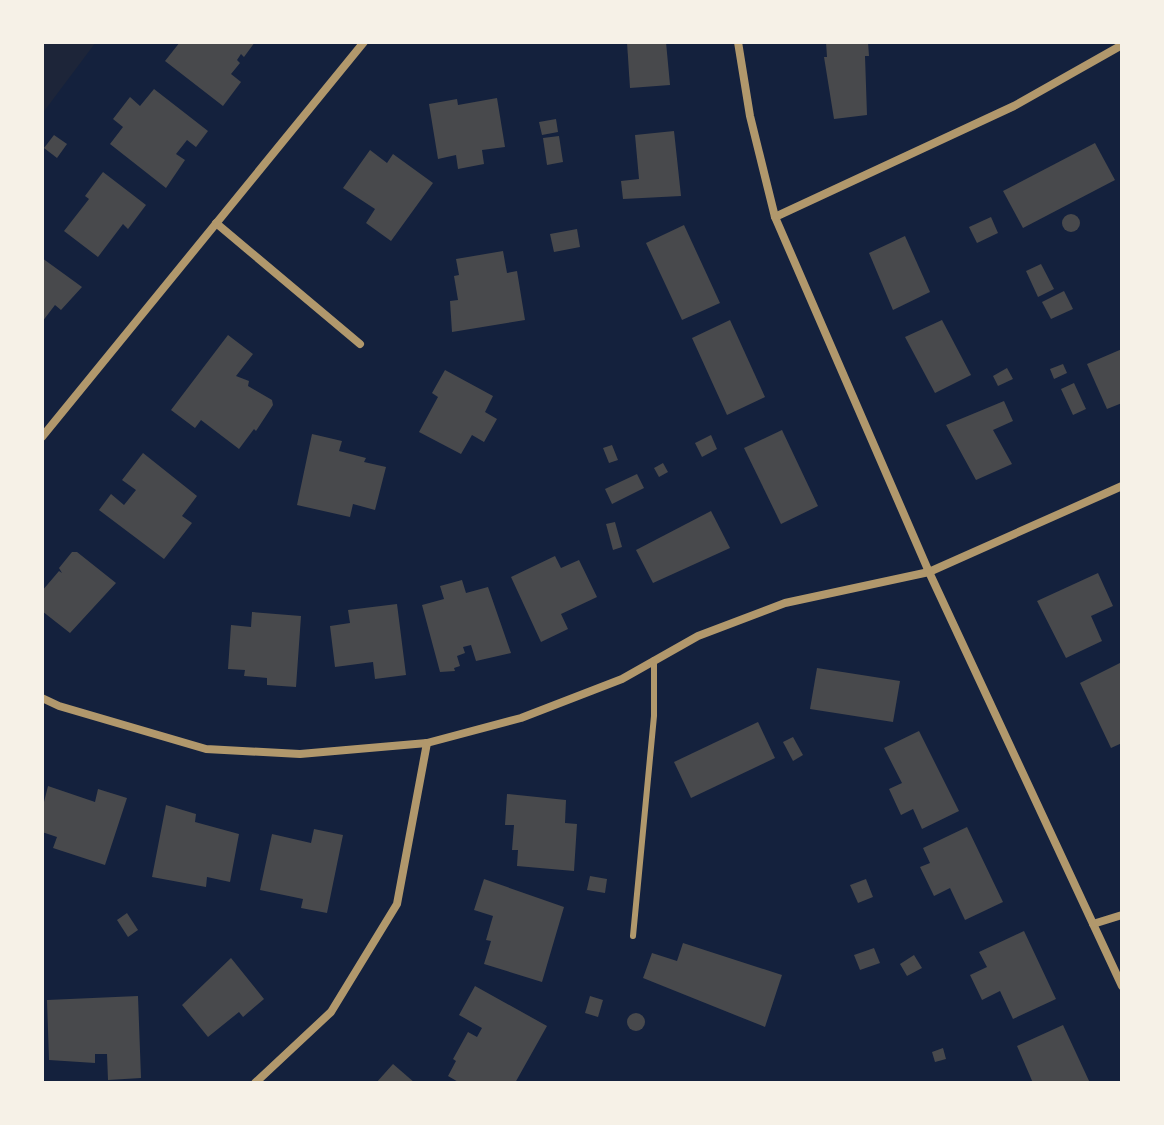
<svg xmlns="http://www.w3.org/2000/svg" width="1164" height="1125" font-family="'Exo 2',sans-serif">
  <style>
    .green { fill: #1d2539 }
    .building { fill: #48494c }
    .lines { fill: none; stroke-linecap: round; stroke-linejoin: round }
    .service { stroke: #b1986c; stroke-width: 6 }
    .minor { stroke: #b1986c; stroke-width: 8 }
  </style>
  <rect width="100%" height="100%" fill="#14213d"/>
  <path class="green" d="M42,42H96L42,114Z"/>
  <g class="building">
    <path d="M180,42H255L244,57L241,54L237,60L240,63L231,74L241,82L223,106L165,61Z"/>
    <path d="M627,42H666L670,85L630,88Z"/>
    <path d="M826,42H868L869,56H865L867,115L834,119L824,57H827Z"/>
    <path d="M154,89L208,131L196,147L187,140L176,154L185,160L166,188L110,144L123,127L113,119L130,97L140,106Z"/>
    <path d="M497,98L505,147L482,150L484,164L458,169L456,155L438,159L429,104L457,99L458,105Z"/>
    <path d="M556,119L558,132L542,135L539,122Z"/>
    <path d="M674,131L681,196L623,199L621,181L639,179L635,135Z"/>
    <path d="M54,135L67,144L57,158L44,148Z"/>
    <path d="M559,136L563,162L547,165L543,138Z"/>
    <path d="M1095,143L1115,180L1023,228L1003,191Z"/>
    <path d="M370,150L387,163L393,154L433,183L391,241L366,223L375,209L343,188Z"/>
    <path d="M103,172L146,205L128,229L123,224L98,257L64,231L89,199L85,196Z"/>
    <circle cx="1071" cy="223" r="9"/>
    <path d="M991,217L998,233L977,243L969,227Z"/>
    <path d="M684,225L720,303L682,320L646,243Z"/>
    <path d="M577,229L580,247L554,252L550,234Z"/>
    <path d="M905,236L930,292L893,310L869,253Z"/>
    <path d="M503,251L507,273L517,271L525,320L452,332L450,301L458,300L454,276L459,275L456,259Z"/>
    <path d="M42,258L82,287L61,310L55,305L42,322Z"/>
    <path d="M1041,264L1054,289L1038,297L1026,271Z"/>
    <path d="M1064,291L1073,309L1051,319L1042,302Z"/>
    <path d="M730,320L765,397L727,415L692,338Z"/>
    <path d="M942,320L971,375L935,393L905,337Z"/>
    <path d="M228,335L253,354L236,376L249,381L248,386L272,400L273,405L256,431L254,429L239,449L201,420L195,428L171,410Z"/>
    <path d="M1122,349V403L1107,409L1087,364Z"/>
    <path d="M1063,364L1067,373L1054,379L1050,369Z"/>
    <path d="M1007,368L1013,379L998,386L993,376Z"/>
    <path d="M445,370L493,396L485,412L497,419L484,442L472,435L461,454L419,432L438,397L432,393Z"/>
    <path d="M1074,383L1086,409L1073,415L1061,389Z"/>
    <path d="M1004,401L1013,421L993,430L1012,464L976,480L946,425Z"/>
    <path d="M782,430L818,506L781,524L744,448Z"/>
    <path d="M312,434L342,441L339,451L366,458L364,462L386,467L375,510L353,504L350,517L297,505Z"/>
    <path d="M711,435L717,449L702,457L695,443Z"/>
    <path d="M612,445L618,460L609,463L603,448Z"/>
    <path d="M143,453L197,496L182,516L192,523L164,559L99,510L111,494L124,505L136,490L122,480Z"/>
    <path d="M663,463L668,472L659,477L654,468Z"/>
    <path d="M637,474L644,488L612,504L605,489Z"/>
    <path d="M711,511L730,548L653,583L636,550Z"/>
    <path d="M615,522L622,547L613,550L606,524Z"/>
    <path d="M72,552H77L116,583L70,633L42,611V591L59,571L62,573L59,568Z"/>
    <path d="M555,556L561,568L579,560L597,597L561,614L568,629L541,642L511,577Z"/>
    <path d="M1098,573L1113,606L1091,616L1102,641L1066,658L1037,601Z"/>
    <path d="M462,580L466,593L488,587L511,653L476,661L471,645L463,647L465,653L457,656L460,666L454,668L455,671L440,672L422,605L444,599L440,586Z"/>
    <path d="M397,604L406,675L375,679L373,662L335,667L330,626L350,623L348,610Z"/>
    <path d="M252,612L301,616L296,687L267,685V678L244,676L245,670L228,669L231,625L251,627Z"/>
    <path d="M1122,662V743L1111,748L1080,683Z"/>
    <path d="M817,668L900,681L893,722L810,709Z"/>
    <path d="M758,722L775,758L691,798L674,762Z"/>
    <path d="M919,731L959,811L922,829L913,809L901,815L889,789L902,783L884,748Z"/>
    <path d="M793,737L803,755L793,761L783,742Z"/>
    <path d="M48,786L95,802L98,789L127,798L105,865L53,848L57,837L42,832V810Z"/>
    <path d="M507,794L566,800L565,823L577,824L574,871L517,866L518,850H512L514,825H505Z"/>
    <path d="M166,805L196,814L195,822L239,834L230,882L207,877L206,887L152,877Z"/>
    <path d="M967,827L1003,902L965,920L950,888L934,896L920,867L930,863L923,848Z"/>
    <path d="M314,829L343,835L327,913L301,908L303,899L260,890L272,834L311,843Z"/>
    <path d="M590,876L607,879L605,893L587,890Z"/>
    <path d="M484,879L564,907L542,982L484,964L491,941L486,940L493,916L474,910Z"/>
    <path d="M866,879L873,897L858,903L850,885Z"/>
    <path d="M127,913L138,930L128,937L117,920Z"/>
    <path d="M1024,931L1056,999L1013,1019L1000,991L982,1000L970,975L987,967L979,952Z"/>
    <path d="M683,943L782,975L765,1027L643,978L652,953L677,961Z"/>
    <path d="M874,948L880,963L860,970L854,955Z"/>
    <path d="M914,955L922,968L907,976L900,964Z"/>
    <path d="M231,958L264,999L243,1017L239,1012L208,1037L182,1005Z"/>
    <path d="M475,986L547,1026L515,1083H460L448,1076L456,1061L453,1059L468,1032L477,1037L482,1028L459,1015Z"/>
    <path d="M138,996L141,1078L108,1080L107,1054H95V1063L49,1060L47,1000Z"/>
    <path d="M590,996L603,1000L598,1017L585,1013Z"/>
    <circle cx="636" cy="1022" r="9"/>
    <path d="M1063,1025L1090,1083H1033L1017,1046Z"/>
    <path d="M943,1048L946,1059L935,1062L932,1052Z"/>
    <path d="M393,1064L415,1083H376Z"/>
  </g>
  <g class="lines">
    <path class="service" d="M633,936L654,716V660"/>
    <g class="minor">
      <path d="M738,42L750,116L775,217L929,572L1122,986"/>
      <path d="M775,217L1014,106L1122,45"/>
      <path d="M216,223L360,344"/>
      <path d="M42,437L364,42"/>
      <path d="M42,698L59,706L206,749L300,754L427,743L521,718L622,679L698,636L785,603L929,572L1122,486"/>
      <path d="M1093,924L1122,915"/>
      <path d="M255,1083L331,1012L397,904L427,743"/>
    </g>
  </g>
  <rect width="1164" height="1125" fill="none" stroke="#f6f1e7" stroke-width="88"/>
</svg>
